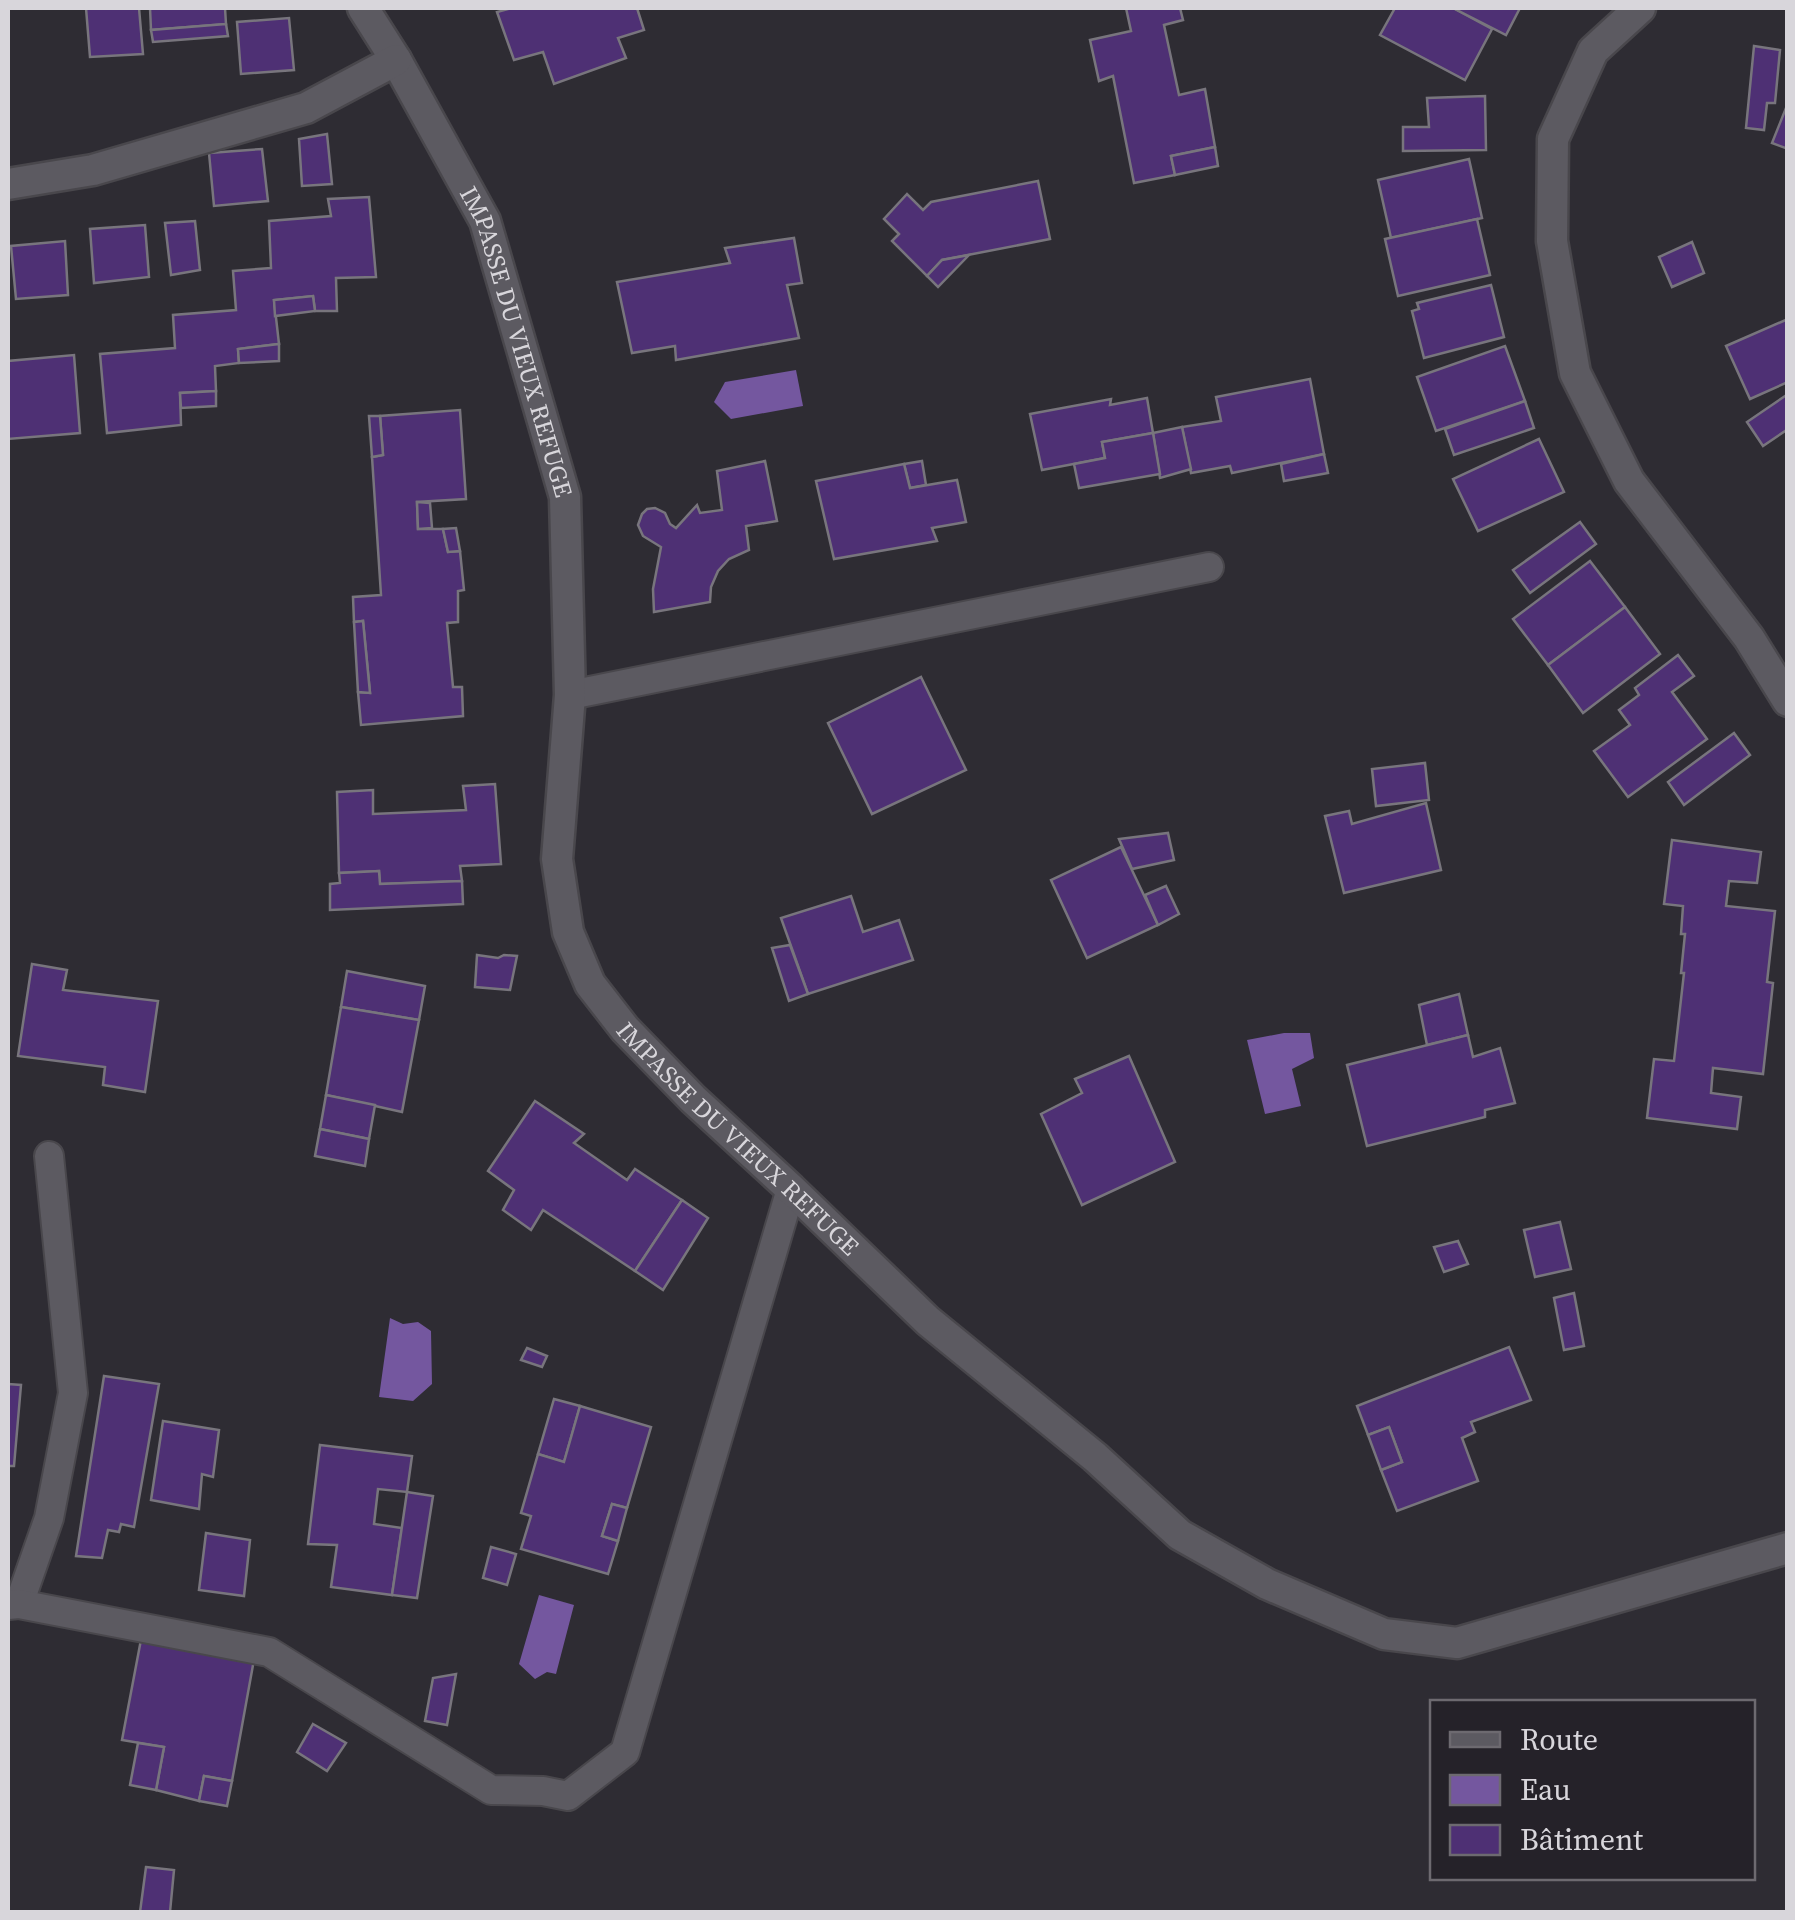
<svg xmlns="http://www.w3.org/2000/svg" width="1795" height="1920" font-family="'Source Serif 4',serif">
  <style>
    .water { fill: #74579f }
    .building { fill: #4e3074; stroke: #78757d; stroke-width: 2.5 }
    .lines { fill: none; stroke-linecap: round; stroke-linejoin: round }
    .service-casing { stroke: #49474c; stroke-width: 32 }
    .minor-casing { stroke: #49474c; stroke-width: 35 }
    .service { stroke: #5c5a61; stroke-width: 28 }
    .minor { stroke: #5c5a61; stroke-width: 30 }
    .labels { text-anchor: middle; stroke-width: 8; stroke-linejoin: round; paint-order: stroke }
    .street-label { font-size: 25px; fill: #d8d6db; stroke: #252229 }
  </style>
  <rect width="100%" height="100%" fill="#2e2c33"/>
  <g class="water">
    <path d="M796,370L803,406L731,419L714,402L725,382Z"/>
    <path d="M1284,1033H1310L1314,1058L1292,1069L1301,1106L1265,1114L1247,1040Z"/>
    <path d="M390,1318L403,1324L418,1322L431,1331L432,1384L413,1401L379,1397Z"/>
    <path d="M539,1595L574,1605L556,1674L547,1672L535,1679L519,1664Z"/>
  </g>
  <g class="building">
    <path d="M86,8H139L143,54L90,57Z"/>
    <path d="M150,8H225L226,24L151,30Z"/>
    <path d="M512,8H637L644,30L618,38L626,58L554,84L543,52L514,60L497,12Z"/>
    <path d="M1126,8H1180L1183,20L1164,25L1179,95L1205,89L1215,147L1171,156L1175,175L1134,183L1113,76L1099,81L1090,40L1131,31Z"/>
    <path d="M1395,8H1453L1492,29L1465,80L1380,35Z"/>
    <path d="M1453,8H1520L1506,35Z"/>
    <path d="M289,18L294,70L241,74L237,22Z"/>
    <path d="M226,24L228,36L153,42L151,30Z"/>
    <path d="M1754,46L1780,50L1775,103H1767L1764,130L1746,128Z"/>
    <path d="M1485,96L1486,150L1403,151V127H1429L1427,98Z"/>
    <path d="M1788,103V149L1772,143Z"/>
    <path d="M327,134L332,184L302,186L299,139Z"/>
    <path d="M1215,147L1218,166L1175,175L1171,156Z"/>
    <path d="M262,149L268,201L214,206L209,153Z"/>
    <path d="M1469,159L1482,218L1391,238L1378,180Z"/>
    <path d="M1038,181L1050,239L942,260L927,276L892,241L899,234L884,219L907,194L923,210L931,202Z"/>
    <path d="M369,197L376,277L336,278L337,311H315L313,296L274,300L279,344L238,349L239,363L215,366L216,391L180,393L181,425L107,433L100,354L175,348L173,315L236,310L233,271L271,268L269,221L331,216L328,199Z"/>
    <path d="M1477,219L1490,275L1398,296L1385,239Z"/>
    <path d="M195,221L200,270L171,275L165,223Z"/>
    <path d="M145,225L149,277L94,283L90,229Z"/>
    <path d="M794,238L802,283L787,285L799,338L676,360L675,346L632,353L617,282L730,263L725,248Z"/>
    <path d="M65,241L68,295L16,299L11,246Z"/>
    <path d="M1692,242L1704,273L1672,287L1659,257Z"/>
    <path d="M969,255L938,287L927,276L942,260Z"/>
    <path d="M1491,285L1504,337L1424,358L1412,311L1419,309L1417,303Z"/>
    <path d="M313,296L315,311L275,316L274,300Z"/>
    <path d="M1788,319V382L1750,399L1726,346Z"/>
    <path d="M279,344V361L239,363L238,349Z"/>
    <path d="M1505,346L1525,401L1436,431L1417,377Z"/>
    <path d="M74,355L80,433L8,439V361Z"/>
    <path d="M1310,379L1324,454L1232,473L1230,466L1191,473L1182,427L1221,421L1216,397Z"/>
    <path d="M216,391V406L181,408L180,393Z"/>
    <path d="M1788,394V429L1763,446L1747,422Z"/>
    <path d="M1147,398L1153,433L1102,442L1105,458L1042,470L1030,414L1111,399L1110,405Z"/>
    <path d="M1525,401L1534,428L1454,455L1445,429Z"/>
    <path d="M460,410L466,499L417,502L418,529H443L448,552L460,551L464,590L458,591V622L447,623L453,687H462L463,716L361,725L358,692L370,693L363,621L354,622L353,597L381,595L372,457L383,455L380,416Z"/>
    <path d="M369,416H380L383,455L372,457Z"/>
    <path d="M1182,427L1191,469L1160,478L1153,433Z"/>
    <path d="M1153,433L1160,474L1079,488L1074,464L1105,458L1102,442Z"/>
    <path d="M1539,439L1564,492L1478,531L1453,479Z"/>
    <path d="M1324,454L1328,473L1284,481L1281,464Z"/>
    <path d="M765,461L777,521L746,526L749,550L729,559L718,571L711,587L710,602L654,612L653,589L661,547L643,536L638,525L642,514L647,509L655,508L665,513L670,524L676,528L697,505L700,513L722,510L717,471Z"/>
    <path d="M922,461L926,485L910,488L904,464Z"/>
    <path d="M904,464L910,488L957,480L966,522L932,528L937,541L834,559L816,481Z"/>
    <path d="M417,502L430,503L432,528L418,529Z"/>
    <path d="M1580,522L1596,544L1530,593L1513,570Z"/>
    <path d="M456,528L460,551L448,552L443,529Z"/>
    <path d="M1590,561L1625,607L1548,665L1513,619Z"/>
    <path d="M1625,607L1660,654L1583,713L1548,665Z"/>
    <path d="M363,621L370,693L358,692L354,622Z"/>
    <path d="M1678,655L1694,676L1672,692L1707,739L1628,797L1594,751L1630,725L1619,710L1639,695L1635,688Z"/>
    <path d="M921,677L966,770L872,814L828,723Z"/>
    <path d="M1734,733L1750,755L1684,805L1668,782Z"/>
    <path d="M1425,763L1429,800L1376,806L1372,769Z"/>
    <path d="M495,784L501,864L460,866L462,881L380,884L379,871L339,873L337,792L373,790V814L466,810L463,786Z"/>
    <path d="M1426,803L1441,870L1344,893L1325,816L1349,811L1352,824Z"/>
    <path d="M1168,833L1174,860L1132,869L1119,839Z"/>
    <path d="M1672,840L1761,852L1757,883L1729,881L1726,906L1775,911L1767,982L1773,983L1763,1074L1713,1068L1711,1093L1741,1097L1737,1129L1647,1118L1654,1059L1674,1061L1684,973H1681L1685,934H1681L1683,906L1664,904Z"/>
    <path d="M1121,847L1158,925L1087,958L1051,880Z"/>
    <path d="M379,871L380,884L462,881L463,904L330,910V884L340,883L339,873Z"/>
    <path d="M1166,886L1179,914L1158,925L1145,895Z"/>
    <path d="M851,896L863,932L899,920L913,960L808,994L781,918Z"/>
    <path d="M790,945L808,994L789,1001L772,948Z"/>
    <path d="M477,955L498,958L504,955L517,956L510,990L475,987Z"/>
    <path d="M32,964L67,970L63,990L158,1001L145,1092L103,1085L105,1067L18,1056Z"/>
    <path d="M347,971L425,986L419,1020L341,1007Z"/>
    <path d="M1459,994L1468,1035L1427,1045L1419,1005Z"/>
    <path d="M341,1007L419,1020L402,1112L326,1095Z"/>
    <path d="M1468,1035L1473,1057L1500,1048L1515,1103L1485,1110V1117L1367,1146L1347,1065Z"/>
    <path d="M1129,1056L1175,1162L1082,1205L1041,1114L1082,1093L1075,1079Z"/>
    <path d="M326,1095L375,1105L369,1139L320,1129Z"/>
    <path d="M535,1101L584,1134L574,1143L627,1180L635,1169L682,1200L635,1271L543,1210L531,1230L503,1210L514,1190L488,1171Z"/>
    <path d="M320,1129L369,1139L365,1166L315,1156Z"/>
    <path d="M682,1200L708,1218L663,1290L635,1271Z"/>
    <path d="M1560,1222L1571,1269L1535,1277L1524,1230Z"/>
    <path d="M1458,1241L1468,1264L1444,1272L1434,1247Z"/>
    <path d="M1574,1293L1584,1346L1564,1350L1554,1298Z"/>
    <path d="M1509,1347L1531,1400L1471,1422L1475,1432L1462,1438L1478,1481L1397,1511L1381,1470L1402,1462L1389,1427L1368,1435L1357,1406Z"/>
    <path d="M527,1348L547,1356L542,1367L521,1360Z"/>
    <path d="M104,1376L159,1384L134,1527L121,1524L119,1532L108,1530L102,1558L76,1556Z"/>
    <path d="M8,1384L21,1385L14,1466H8Z"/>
    <path d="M554,1399L580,1406L564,1462L538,1454Z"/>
    <path d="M580,1406L651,1427L627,1508L612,1504L602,1536L618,1541L608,1574L521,1549L531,1516L521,1513L538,1454L564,1462Z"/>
    <path d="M163,1421L219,1430L213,1477L202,1474L199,1509L151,1500Z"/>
    <path d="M1389,1427L1402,1462L1381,1470L1368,1435Z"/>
    <path d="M320,1445L412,1456L407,1492L378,1489L374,1524L402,1528L392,1595L331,1587L337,1545L308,1544Z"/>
    <path d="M407,1492L433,1496L417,1598L392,1595Z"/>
    <path d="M612,1504L627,1508L618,1541L602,1536Z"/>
    <path d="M206,1533L250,1540L244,1596L199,1590Z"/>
    <path d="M491,1547L516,1554L507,1585L483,1578Z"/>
    <path d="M143,1629L255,1654L232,1781L204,1776L199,1801L156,1790L164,1747L122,1740Z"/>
    <path d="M456,1674L447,1725L425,1721L433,1678Z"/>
    <path d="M313,1724L346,1743L327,1771L297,1752Z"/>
    <path d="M138,1743L164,1747L156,1790L130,1785Z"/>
    <path d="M204,1776L232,1781L227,1806L199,1801Z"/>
    <path d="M146,1867L174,1870L170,1912H140Z"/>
  </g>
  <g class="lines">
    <g class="service-casing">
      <g id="service">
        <path d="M570,695L1209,567"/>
        <path d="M19,1604L49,1518L73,1393L49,1156"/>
        <path d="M8,1605L19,1604L269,1652L491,1790L543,1791L568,1796L625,1752L791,1189"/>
      </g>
    </g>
    <g class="minor-casing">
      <g id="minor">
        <path id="s1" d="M363,8L396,60L485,221L565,497L570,695L557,859L568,932L590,984L625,1029L693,1099L791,1189L928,1321L1095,1457L1180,1535L1267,1584L1384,1634L1457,1643L1788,1548"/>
        <path d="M1640,8L1593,51L1553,139L1552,241L1575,373L1629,481L1749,638L1788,701"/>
        <path d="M8,184L93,170L306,108L396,60"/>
      </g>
    </g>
    <use href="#service" class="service"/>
    <use href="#minor" class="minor"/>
  </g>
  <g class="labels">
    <g class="street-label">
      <text dy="9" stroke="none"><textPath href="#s1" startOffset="370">IMPASSE DU VIEUX REFUGE</textPath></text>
      <text dy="9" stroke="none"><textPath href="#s1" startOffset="1240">IMPASSE DU VIEUX REFUGE</textPath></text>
    </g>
  </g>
  <rect width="1795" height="1920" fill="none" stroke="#d8d6db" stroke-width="20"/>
  <rect x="1430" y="1700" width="325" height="180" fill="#252229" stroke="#6d6a70" stroke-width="2.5"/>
  <rect x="1450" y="1732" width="50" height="15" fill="#5c5a61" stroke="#6d6a70" stroke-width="2.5"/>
  <text x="1520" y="1750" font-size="30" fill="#d8d6db">Route</text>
  <rect x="1450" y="1775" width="50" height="30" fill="#74579f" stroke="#6d6a70" stroke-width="2.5"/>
  <text x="1520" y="1800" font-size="30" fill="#d8d6db">Eau</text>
  <rect x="1450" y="1825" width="50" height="30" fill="#4e3074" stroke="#6d6a70" stroke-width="2.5"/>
  <text x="1520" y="1850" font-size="30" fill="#d8d6db">Bâtiment</text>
</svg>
